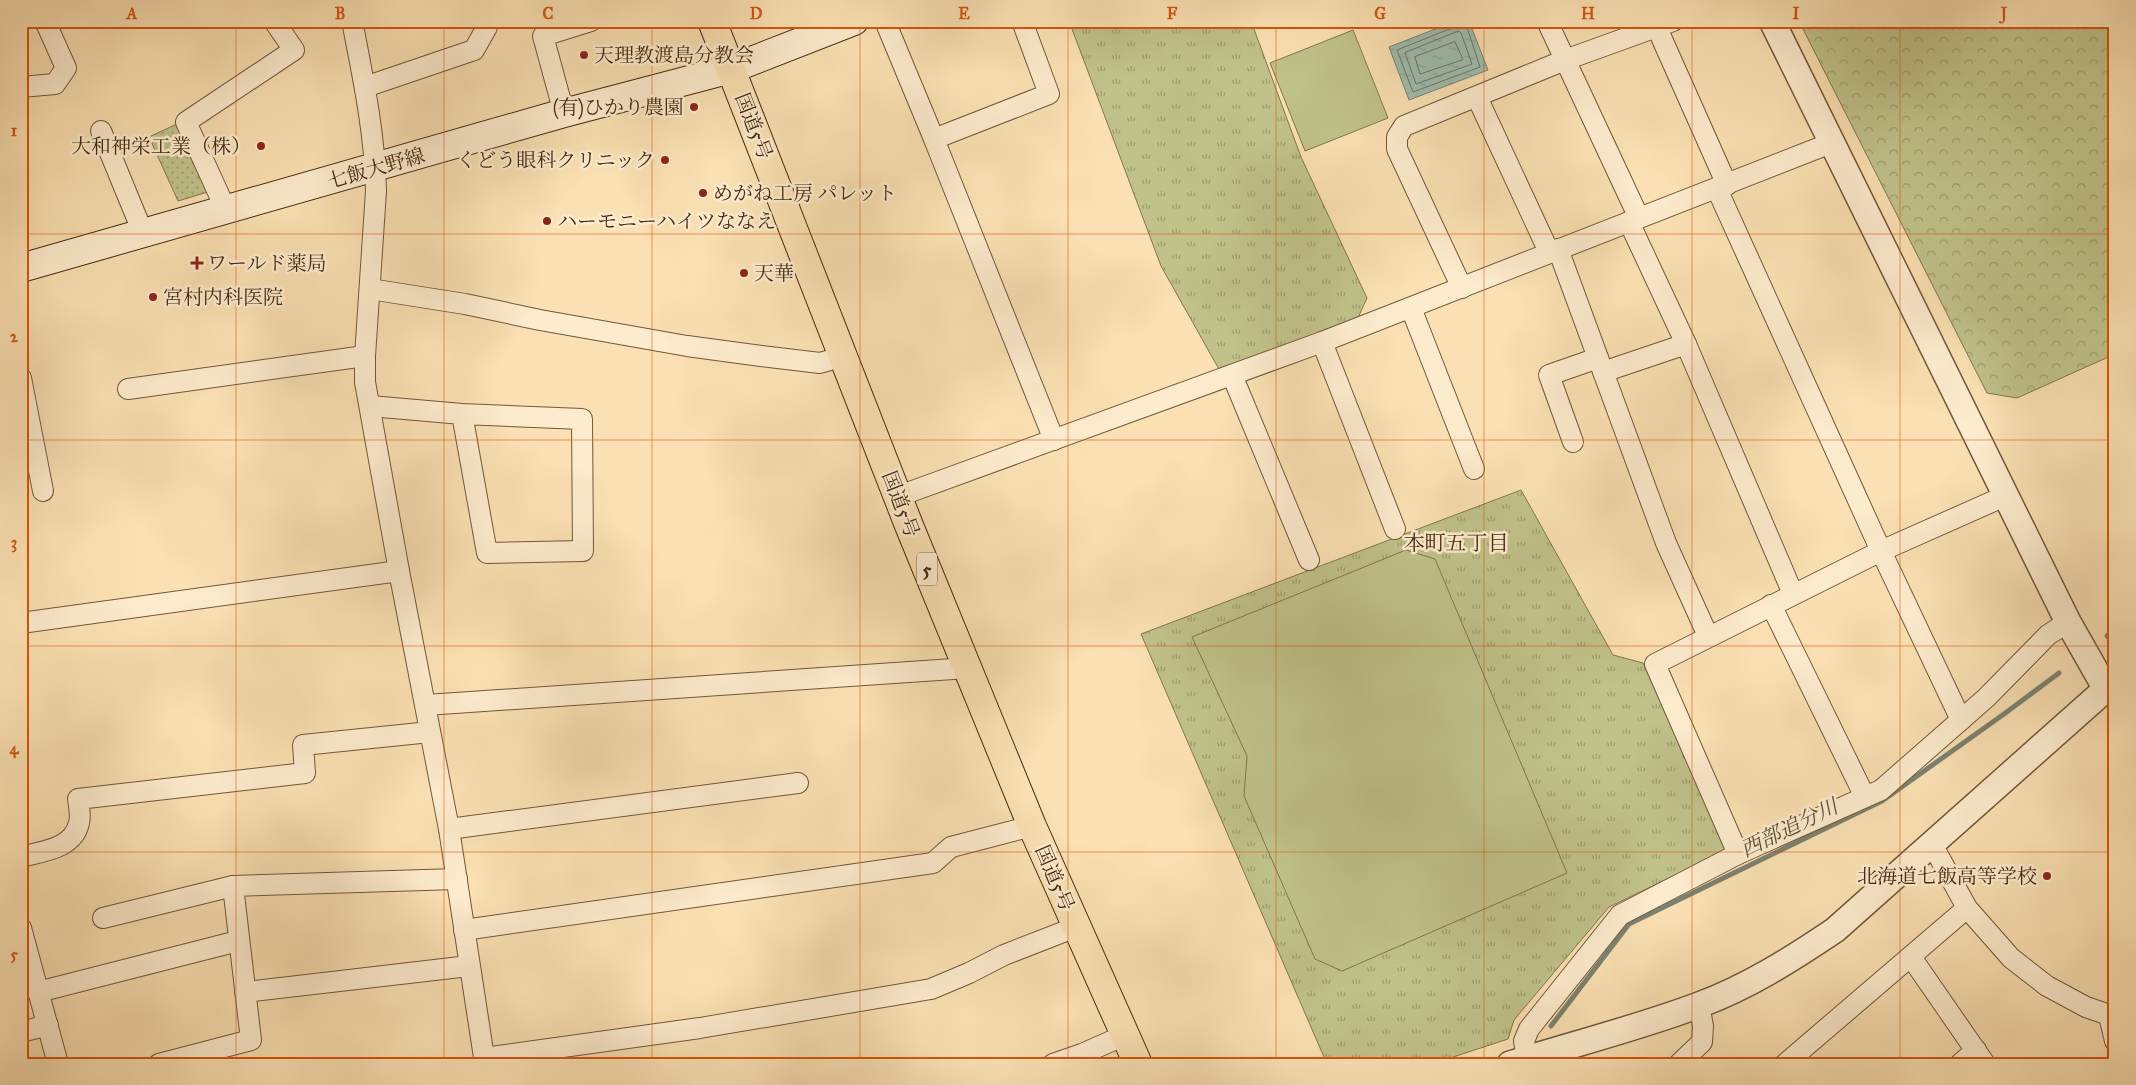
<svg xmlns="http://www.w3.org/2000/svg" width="2136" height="1085" font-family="'IM FELL Great Primer','Noto Serif JP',serif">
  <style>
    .grass { fill: url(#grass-dots); stroke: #83764e }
    .forest { fill: url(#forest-crowns); stroke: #83764e }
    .park { fill: url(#park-tufts); stroke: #83764e }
    .garden { fill: #c0c28a; stroke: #83764e }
    .water { fill: url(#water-ripples); stroke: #7b8270 }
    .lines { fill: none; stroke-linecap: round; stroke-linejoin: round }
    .shore { stroke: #727360; stroke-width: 1 }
    .stream { stroke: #7b8270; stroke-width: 5 }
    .minor-casing { stroke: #735739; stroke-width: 22 }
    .tertiary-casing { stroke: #735739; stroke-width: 28 }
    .secondary-casing { stroke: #462911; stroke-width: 30 }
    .trunk-casing { stroke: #462911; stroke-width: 30 }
    .minor { stroke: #fcebcd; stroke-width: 20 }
    .tertiary { stroke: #fcebcd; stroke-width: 25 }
    .secondary { stroke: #fcebcd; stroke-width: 28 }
    .trunk { stroke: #fae0b2; stroke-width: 28 }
    .grid { fill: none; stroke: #d8540c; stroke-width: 1; stroke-opacity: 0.55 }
    .poi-dot { fill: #8f2418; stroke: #fcebcd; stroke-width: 2 }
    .labels { text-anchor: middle; stroke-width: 5; stroke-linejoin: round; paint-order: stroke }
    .shield { fill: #fcebcd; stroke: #7d6349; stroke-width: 1 }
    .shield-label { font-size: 19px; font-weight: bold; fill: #462911 }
    .poi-label { font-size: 20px; fill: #462911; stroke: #fcebcd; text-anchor: start }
    .street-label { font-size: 20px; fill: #462911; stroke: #fcebcd }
    .neighbourhood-label { font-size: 21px; fill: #462911; stroke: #fcebcd }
    .water-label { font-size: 21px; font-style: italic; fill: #5c4e39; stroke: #fcebcd }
    .neatline { fill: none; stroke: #d8540c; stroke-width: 2 }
    .grid-label { font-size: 16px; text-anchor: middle; font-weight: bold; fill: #d8540c }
  </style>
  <defs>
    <pattern id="grass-dots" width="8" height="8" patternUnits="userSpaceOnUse" patternTransform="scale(1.25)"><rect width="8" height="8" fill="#c0c28a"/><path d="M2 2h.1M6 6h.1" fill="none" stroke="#9e9e6f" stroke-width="1.8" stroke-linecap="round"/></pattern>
    <pattern id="forest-crowns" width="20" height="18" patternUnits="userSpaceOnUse" patternTransform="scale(1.25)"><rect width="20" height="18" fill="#c0c28a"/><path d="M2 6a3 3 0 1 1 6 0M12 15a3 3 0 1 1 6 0" fill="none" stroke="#9e9e6f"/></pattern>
    <pattern id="park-tufts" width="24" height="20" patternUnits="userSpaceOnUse" patternTransform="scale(1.25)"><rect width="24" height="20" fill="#c0c28a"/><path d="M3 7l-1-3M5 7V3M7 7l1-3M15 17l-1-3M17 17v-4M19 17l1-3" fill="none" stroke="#9e9e6f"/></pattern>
    <pattern id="water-ripples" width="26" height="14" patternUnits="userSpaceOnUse" patternTransform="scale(1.25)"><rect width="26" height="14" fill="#9ebdb0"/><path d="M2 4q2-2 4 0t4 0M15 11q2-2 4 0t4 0" fill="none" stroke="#89a296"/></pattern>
  </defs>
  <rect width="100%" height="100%" fill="#fae0b2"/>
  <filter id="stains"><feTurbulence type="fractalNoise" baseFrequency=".004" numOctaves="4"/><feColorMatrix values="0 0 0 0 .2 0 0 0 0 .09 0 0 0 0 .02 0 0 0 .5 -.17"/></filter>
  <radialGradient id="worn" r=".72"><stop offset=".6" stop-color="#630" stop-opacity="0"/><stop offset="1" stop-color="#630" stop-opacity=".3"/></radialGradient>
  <path class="grass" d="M179,123L211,191L178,201L149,137Z"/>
  <path class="forest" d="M1799,21H2115V72L2113,73L2115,79V354L2017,398L1987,393Z"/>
  <g class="park">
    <path d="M1069,21H1251L1301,157L1367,298L1356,322L1220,371L1161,266Z"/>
    <path d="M1521,490L1613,655L1643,663L1729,849L1609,907L1514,1020L1508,1039L1432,1064H1327L1141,634Z"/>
  </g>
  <g class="garden">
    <path d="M1353,30L1388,118L1305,151L1270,63Z"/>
    <path d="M1406,550L1435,559L1567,873L1342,971L1315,959L1244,796L1247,756L1192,637Z"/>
  </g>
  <path class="water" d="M1456,21H1469L1488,70L1409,100L1389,47Z"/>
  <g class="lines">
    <g class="shore">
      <path d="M1456,21L1452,28L1397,50L1413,92L1480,67L1465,21"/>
      <path d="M1459,31L1461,33L1472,64L1416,84L1405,53Z"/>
      <path d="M1455,42L1462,57V60L1420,74L1415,57Z"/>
    </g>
    <g class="stream">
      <path d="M2107,636L2115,629"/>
      <path d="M1551,1026L1629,924L1882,801L2004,714L2059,673"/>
    </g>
    <g class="minor-casing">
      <g id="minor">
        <path d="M352,21C363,77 375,134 376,191L365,356V382L399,571L449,829L485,1064"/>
        <path d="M885,21L934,139L1049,94L1022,21"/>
        <path d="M1547,21L1639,218"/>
        <path d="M1654,21L1727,185"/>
        <path d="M21,87L55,84L66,68L45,21"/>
        <path d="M365,87L474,50L487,27"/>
        <path d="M1477,97L1549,252"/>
        <path d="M564,113L543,36L591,21"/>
        <path d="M101,131L143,233"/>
        <path d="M934,139L1054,440"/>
        <path d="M1717,189L1881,551L1961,720"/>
        <path d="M226,210L186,122L294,50L274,21"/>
        <path d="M1629,222L1686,344L1793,594"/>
        <path d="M1558,249L1666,543L1708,636"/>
        <path d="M1462,288L1397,149V137L1404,126L1565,60L1673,21"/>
        <path d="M370,289L465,304L540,320L687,346L761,356L820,363L844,356"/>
        <path d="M1411,308L1474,469"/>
        <path d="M1322,342L1395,529"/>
        <path d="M1603,372L1686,344"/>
        <path d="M1232,375L1309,560"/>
        <path d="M21,378L43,491"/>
        <path d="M128,389L365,356"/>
        <path d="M370,406L462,414L582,419L583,551L487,553L462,414"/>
        <path d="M1573,442L1549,375L1598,358"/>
        <path d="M899,496L1322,342L1831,143"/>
        <path d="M2005,496L1881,551L1655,664L1738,854L1881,790L1986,698L2048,635L2068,622"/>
        <path d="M1771,605L1865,797"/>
        <path d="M21,623L399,571"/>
        <path d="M426,705L968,668"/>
        <path d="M449,829L798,783"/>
        <path d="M1932,844L1967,908L2011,958L2047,986L2086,1007L2115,1017"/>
        <path d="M21,857C43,851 73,849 79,823C81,816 79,806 78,799L305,773L303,745L430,732"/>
        <path d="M103,918L233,886"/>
        <path d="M21,928L58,1064"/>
        <path d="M464,930L933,863L951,847L1032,826"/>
        <path d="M1911,957L1985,1064"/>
        <path d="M38,992L238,941"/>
        <path d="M245,992L469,966"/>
        <path d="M2109,1016L2115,1041"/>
        <path d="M21,1032L48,1025"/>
        <path d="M484,1058L700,1028L931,989L969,973L1004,955L1076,927"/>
        <path d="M1527,1058L1524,1041L1529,1029L1620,915L1738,854"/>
        <path d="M159,1064L251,1040L233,886L457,879"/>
        <path d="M1053,1064L1082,1054L1125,1035"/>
        <path d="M1679,1064L1702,1042L1703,1026L1699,1005"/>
        <path d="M1785,1064L1967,908"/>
        <path d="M1960,1064L1976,1050"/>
      </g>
    </g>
    <g class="tertiary-casing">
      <g id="tertiary">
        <path d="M1772,21L2068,622L2106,689"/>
        <path d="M1510,1064C1573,1044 1638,1028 1699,1005C1748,987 1792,959 1835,930L2115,681"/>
      </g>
    </g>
    <g class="secondary-casing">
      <path id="secondary" d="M21,268L564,113L731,69L854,21"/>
    </g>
    <g class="trunk-casing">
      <path id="trunk" d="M712,21L908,523L1032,826L1138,1064"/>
    </g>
    <use href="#minor" class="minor"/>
    <use href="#tertiary" class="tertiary"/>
    <use href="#secondary" class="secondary"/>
    <use href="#trunk" class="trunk"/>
  </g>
  <path class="grid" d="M236,21V1064M444,21V1064M652,21V1064M860,21V1064M1068,21V1064M1276,21V1064M1484,21V1064M1692,21V1064M1900,21V1064M21,234H2115M21,440H2115M21,646H2115M21,852H2115"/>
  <g class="poi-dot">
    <circle cx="584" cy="55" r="5"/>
    <circle cx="694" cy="107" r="5"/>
    <circle cx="261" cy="146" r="5"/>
    <circle cx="665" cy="160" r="5"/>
    <circle cx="703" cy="193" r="5"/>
    <circle cx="547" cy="221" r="5"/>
    <path d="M194.5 255.5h5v5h5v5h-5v5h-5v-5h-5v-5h5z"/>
    <circle cx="744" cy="273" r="5"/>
    <circle cx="153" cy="297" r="5"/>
    <circle cx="2047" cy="876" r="5"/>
  </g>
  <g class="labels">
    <rect class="shield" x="917" y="552.5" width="20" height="33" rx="4"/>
    <g class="shield-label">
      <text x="927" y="576">5</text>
    </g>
    <g class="poi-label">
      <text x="594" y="62">天理教渡島分教会</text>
      <text x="684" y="114" text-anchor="end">(有)ひかり農園</text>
      <text x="251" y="153" text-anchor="end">大和神栄工業（株）</text>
      <text x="655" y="167" text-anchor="end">くどう眼科クリニック</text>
      <text x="713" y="200">めがね工房 パレット</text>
      <text x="557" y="228">ハーモニーハイツななえ</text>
      <text x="207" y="270">ワールド薬局</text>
      <text x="754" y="280">天華</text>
      <text x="163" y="304">宮村内科医院</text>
      <text x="2037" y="883" text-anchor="end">北海道七飯高等学校</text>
    </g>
    <g class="street-label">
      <text transform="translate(754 126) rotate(69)" y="7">国道5号</text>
      <text transform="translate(376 168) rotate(-16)" y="7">七飯大野線</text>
      <text transform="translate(901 504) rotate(69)" y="7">国道5号</text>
      <text transform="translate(1055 878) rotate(67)" y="7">国道5号</text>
    </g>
    <g class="neighbourhood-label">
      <text x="1456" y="550">本町五丁目</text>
    </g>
    <g class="water-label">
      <text transform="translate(1789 828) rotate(-26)" y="7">西部追分川</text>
    </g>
  </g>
  <rect width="2136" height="1085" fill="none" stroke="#fae0b2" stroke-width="55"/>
  <rect x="28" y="28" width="2080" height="1030" class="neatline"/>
  <g class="grid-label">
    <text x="132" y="19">A</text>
    <text x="340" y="19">B</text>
    <text x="548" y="19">C</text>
    <text x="756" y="19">D</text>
    <text x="964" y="19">E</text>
    <text x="1172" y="19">F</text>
    <text x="1380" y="19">G</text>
    <text x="1588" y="19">H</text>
    <text x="1796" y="19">I</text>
    <text x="2004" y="19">J</text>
    <text x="14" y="136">1</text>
    <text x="14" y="342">2</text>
    <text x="14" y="548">3</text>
    <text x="14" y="754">4</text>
    <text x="14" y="960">5</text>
  </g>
  <rect width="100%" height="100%" filter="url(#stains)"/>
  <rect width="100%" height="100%" fill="url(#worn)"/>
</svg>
